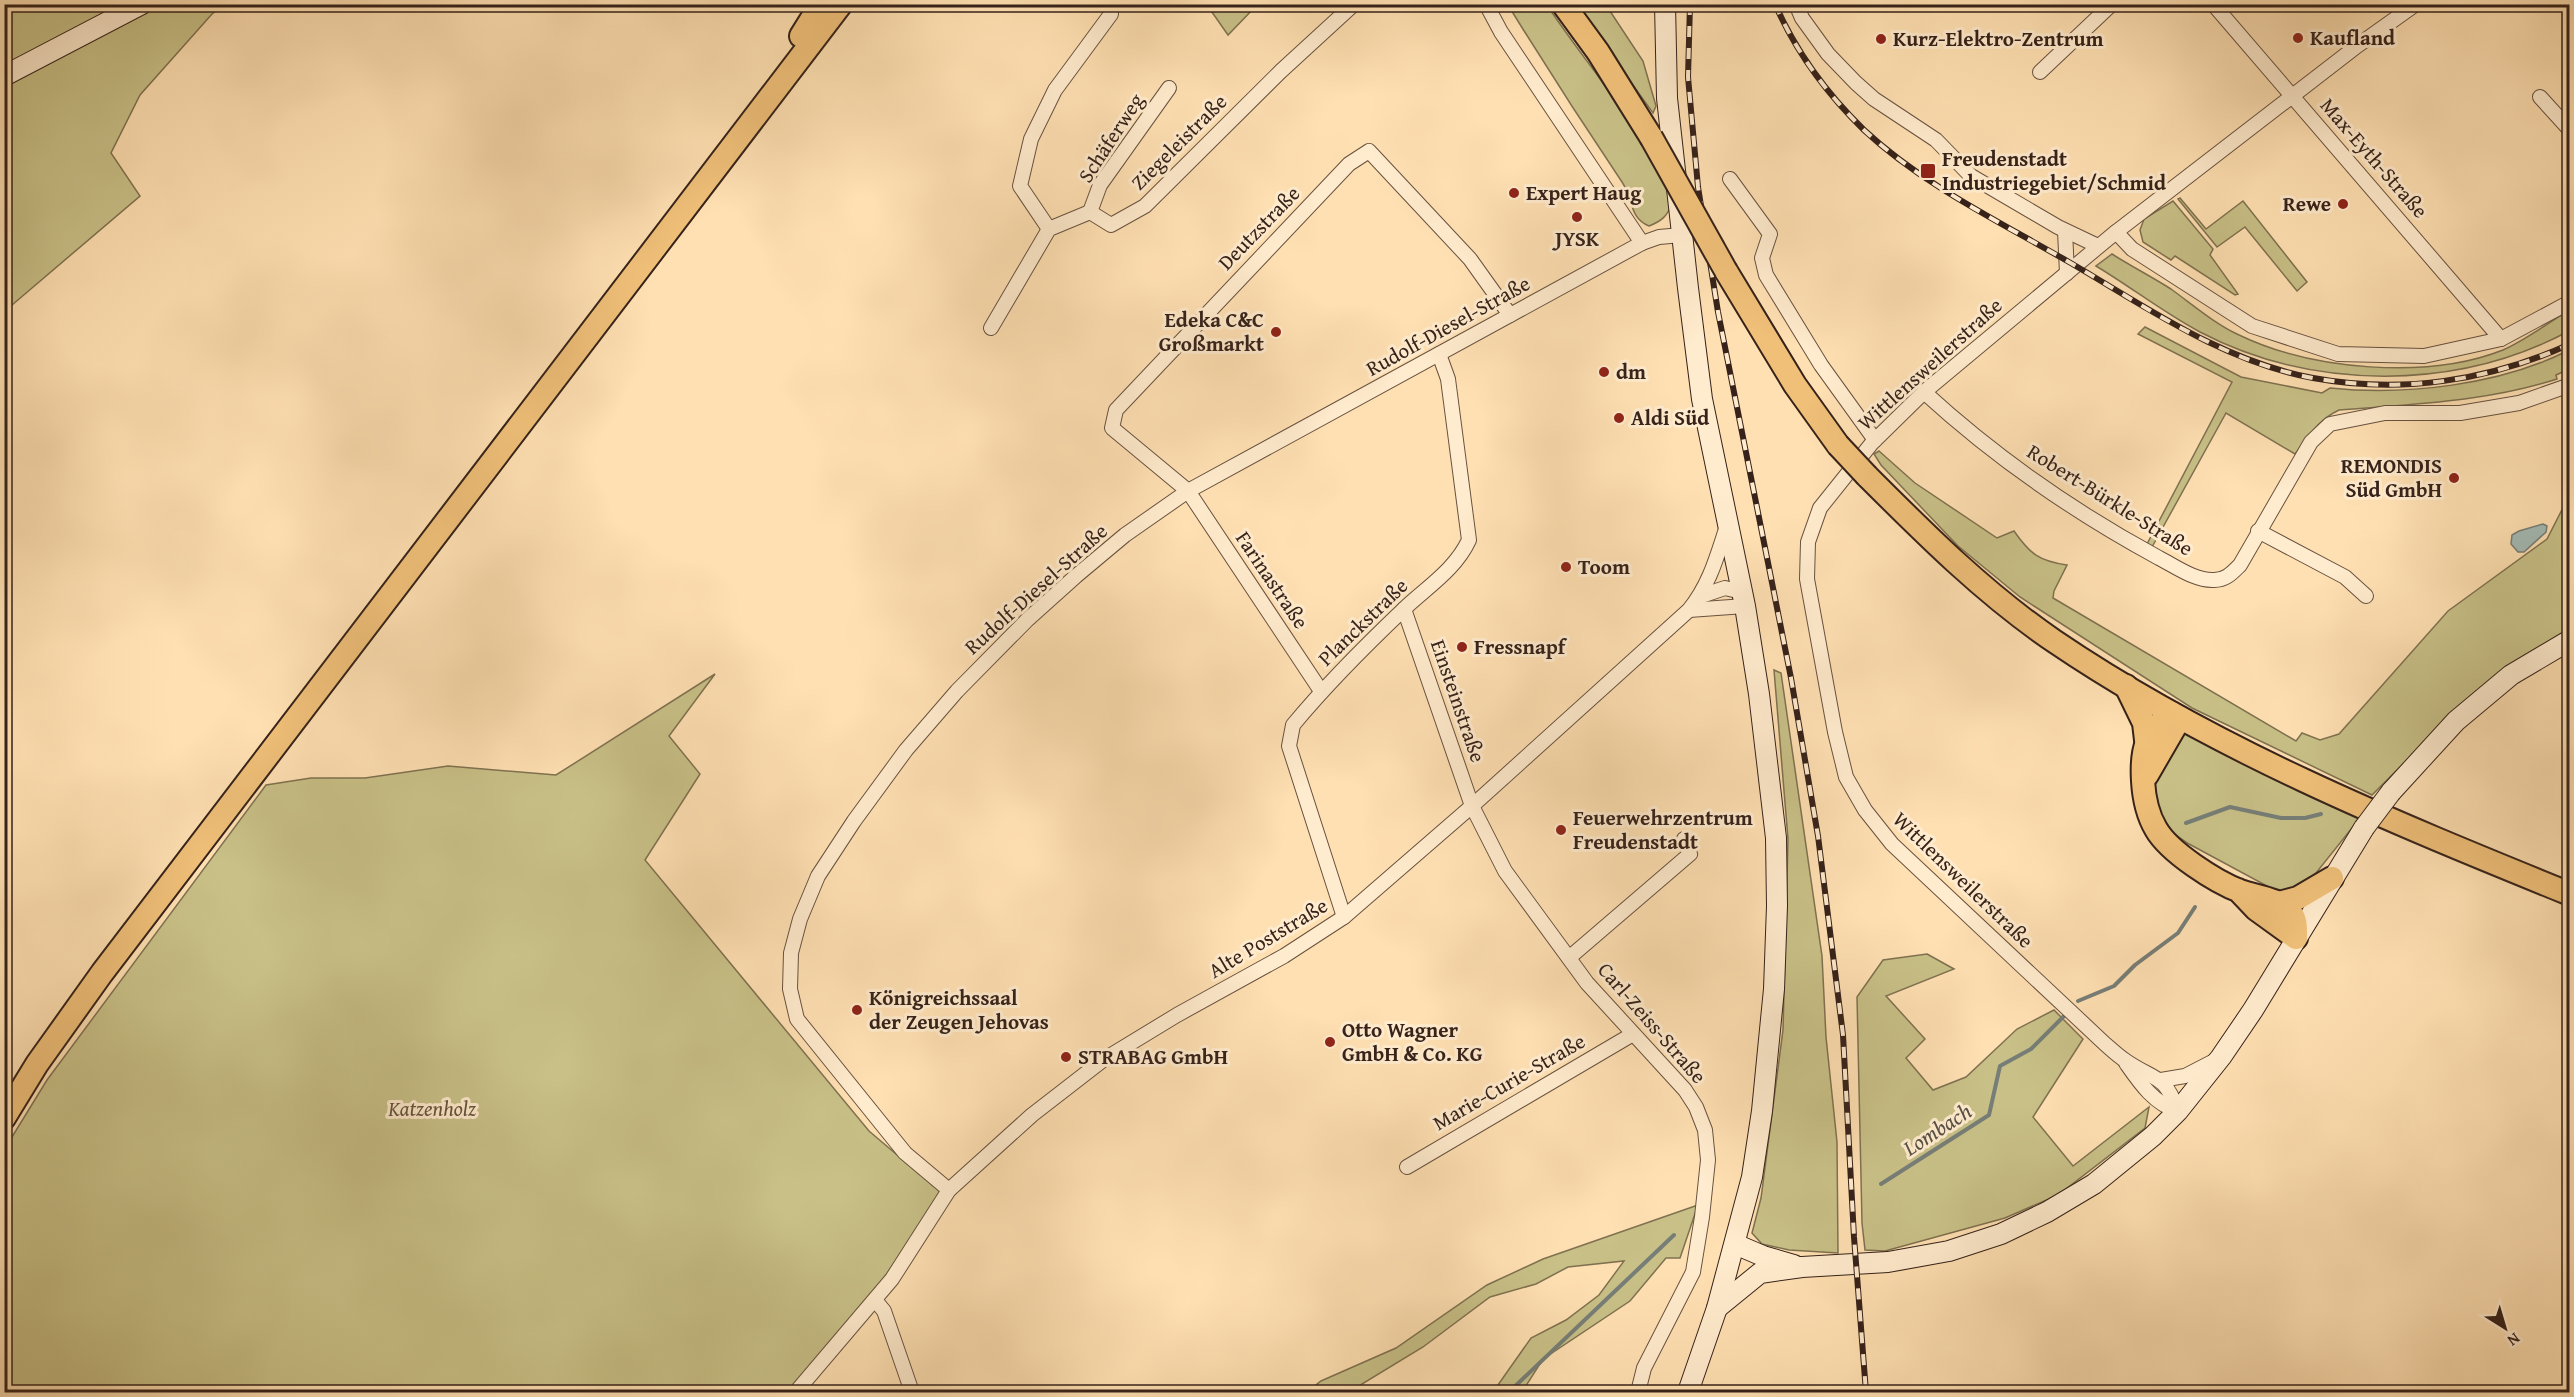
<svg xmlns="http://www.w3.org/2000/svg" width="2574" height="1397" font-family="'Gentium Book Plus',serif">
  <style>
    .green { fill: #c8c087; stroke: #7f7150; stroke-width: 1.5 }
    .water { fill: #a3bbb5; stroke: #777e77; stroke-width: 1.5 }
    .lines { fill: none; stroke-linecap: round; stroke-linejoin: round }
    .stream { stroke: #777e77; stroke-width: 4 }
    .street-casing { stroke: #685240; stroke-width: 16 }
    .secondary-casing { stroke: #36221a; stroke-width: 22 }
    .primary-casing { stroke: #36221a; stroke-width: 26 }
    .street { stroke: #ffebcd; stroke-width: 14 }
    .secondary { stroke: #ffebcd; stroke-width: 20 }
    .primary { stroke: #f0c079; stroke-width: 22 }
    .rail-casing { stroke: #36221a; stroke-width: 6 }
    .rail { stroke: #ffebcd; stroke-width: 4; stroke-dasharray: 11; stroke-linecap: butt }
    .secondary-bridge-casing { stroke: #36221a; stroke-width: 22; stroke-linecap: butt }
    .primary-bridge-casing { stroke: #36221a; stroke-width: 26; stroke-linecap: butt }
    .secondary-bridge { stroke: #ffebcd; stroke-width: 20 }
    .primary-bridge { stroke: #f0c079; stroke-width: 22 }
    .poi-dot { fill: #8f2418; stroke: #ffebcd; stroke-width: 2 }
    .labels { text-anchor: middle; stroke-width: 6; stroke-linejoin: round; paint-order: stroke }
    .poi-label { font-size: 21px; font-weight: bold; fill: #36221a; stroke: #ffebcd; text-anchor: start }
    .street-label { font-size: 21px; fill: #36221a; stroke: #ffebcd }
    .park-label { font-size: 21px; font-style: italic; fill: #62513b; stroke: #ffebcd }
    .water-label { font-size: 22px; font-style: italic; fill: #575048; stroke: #ffebcd }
  </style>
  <rect width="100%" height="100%" fill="#ffe0b2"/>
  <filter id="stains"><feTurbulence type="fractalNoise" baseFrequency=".00333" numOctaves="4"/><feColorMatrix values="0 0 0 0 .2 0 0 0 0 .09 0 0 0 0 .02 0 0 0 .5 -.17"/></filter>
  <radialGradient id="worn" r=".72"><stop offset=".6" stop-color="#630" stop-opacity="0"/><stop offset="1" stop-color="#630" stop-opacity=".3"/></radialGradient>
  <g class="green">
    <path d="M5,5H224L212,14L140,95L111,153L140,196L5,311Z"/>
    <path d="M1207,5H1257L1228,35Z"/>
    <path d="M1508,5H1547C1589,69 1647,130 1672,204C1667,216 1662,221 1649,226C1629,218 1633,198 1622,182C1583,124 1545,65 1508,5Z"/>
    <path d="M1575,5H1606L1643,61L1656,106L1653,113Z"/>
    <path d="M2180,198L2206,229L2243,201L2307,282L2297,291L2245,227L2217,247L2178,199Z"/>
    <path d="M2173,201L2213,249L2210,255L2238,294L2235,295L2175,256L2171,260L2143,242L2140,230L2144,219Z"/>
    <path d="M2112,254C2131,266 2152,277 2171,289C2193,305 2215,324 2239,335C2312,370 2427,380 2503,350C2526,340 2548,323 2569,310V331C2457,391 2313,391 2200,332C2164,313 2131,287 2096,266Z"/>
    <path d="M2145,327L2241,377L2322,393L2330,388C2405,396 2501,385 2569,350V369L2556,375L2557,379C2486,402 2413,404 2339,410C2318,420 2309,436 2295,454L2226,413L2152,547L2147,544L2232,382L2138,334Z"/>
    <path d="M1879,451L1915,483L1997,538L2014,531C2030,554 2039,561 2067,565L2054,591L2053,598L2296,741L2302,733L2320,740L2339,734L2448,611L2547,539L2569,496V630L2421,746L2372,795L2192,708L2020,597L1958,546L1881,465L1874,454Z"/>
    <path d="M1774,670L1781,673L1822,956L1826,1037L1837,1142L1838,1253L1789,1250L1762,1244L1752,1233L1761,1198L1783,1030L1788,839Z"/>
    <path d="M715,674L669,736L700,774L645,860L869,1131L943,1194L879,1285L795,1392H5L4,1150L47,1080L266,785L311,778H365L448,766L556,775Z"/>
    <path d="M2192,731L2360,818L2316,873L2293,892H2278L2189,844L2173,833L2161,815L2153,785L2174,738Z"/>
    <path d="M1927,954L1954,969L1886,996L1925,1039L1906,1058L1933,1090L1966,1077L2017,1029L2054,1010L2083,1039L2033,1117L2073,1166L2149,1107L2145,1128L2058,1195L2005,1218L1885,1251L1865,1250L1862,1223L1857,997L1883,960Z"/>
    <path d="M1698,1205L1680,1258H1666L1630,1301L1543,1359L1522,1392H1493L1531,1338L1566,1320L1599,1295L1624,1261L1568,1267L1536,1284L1490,1297L1423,1347L1349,1392H1307L1321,1381L1396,1348L1487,1285L1543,1259Z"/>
  </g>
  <path class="water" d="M2543,524L2547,526L2546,532L2524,552H2518L2511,544L2512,535L2519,531Z"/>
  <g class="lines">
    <g class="stream">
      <path d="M2186,823L2230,807L2281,818H2305L2321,814"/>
      <path d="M2078,1001L2114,986L2135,965L2178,933L2195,907"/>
      <path d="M1881,1184L1989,1115L2000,1066L2031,1049L2065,1015"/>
      <path d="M1509,1392L1674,1235"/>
    </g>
    <g class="street-casing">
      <g id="street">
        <path d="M1486,4L1501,32L1642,243"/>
        <path d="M1796,4L1802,18L1828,54L1856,83L1874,99L1936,140L1971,176L2058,227L2098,246"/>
        <path d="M2213,4L2501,339"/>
        <path d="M2040,72L2112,4"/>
        <path d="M2540,97L2570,130"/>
        <path d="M1730,179L1770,234L1762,258L1766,275L1821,365L1875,440"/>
        <path d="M1090,212L1111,225L1145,206L1281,71L1354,4"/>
        <path d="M1090,212L1100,185L1169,88"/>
        <path d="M1049,229L1020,186L1031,139L1055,90L1111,14"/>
        <path d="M2065,231L2067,273"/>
        <path d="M2116,232L2132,249L2252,326L2338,354L2424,356L2501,339L2570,302"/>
        <path d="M991,328L1049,229L1090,212"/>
        <path d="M1924,392C1995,457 2074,512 2159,558C2175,566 2195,581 2214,580C2226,580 2232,573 2240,565L2311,442L2330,424L2385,413H2460L2519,403L2570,385"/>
        <path d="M2258,531L2345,577L2366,596"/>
        <path d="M1701,596L1725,588L1742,592"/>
        <path d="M1404,609L1472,806L1505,871L1587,983L1685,1090L1696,1107L1705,1130L1708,1160L1702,1217L1693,1272L1644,1368L1638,1392"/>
        <path d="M1689,610L1745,606"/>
        <path d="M1321,691L1188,491L1112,428L1116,410L1349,164L1369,151L1470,259L1510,315"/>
        <path d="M1344,917L1289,746L1293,725C1327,684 1365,646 1404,609C1427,587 1455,570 1469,540L1448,379L1439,354"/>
        <path d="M1570,957L1690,854L1684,839"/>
        <path d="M2126,1063C2140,1083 2154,1104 2178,1111"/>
        <path d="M2161,1080L2185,1076L2214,1061"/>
        <path d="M2178,1111C2164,1073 2155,1081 2126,1061C2118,1056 2111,1049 2104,1043L1892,844L1865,810L1846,777L1835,732L1807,579L1808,542L1820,508L1872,443L1924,392L2116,232L2357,46L2416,4"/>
        <path d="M1407,1167L1633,1034"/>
        <path d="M949,1190L905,1153L797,1019L790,989L791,953L800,919L818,876L854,821L906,750L957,691L1027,620L1076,576L1125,535L1188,491L1642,243L1659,237L1682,235"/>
        <path d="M875,1300L884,1311L912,1392"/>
        <path d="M796,1392L892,1279L949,1190L1032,1115L1103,1060L1177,1015L1284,956L1344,917L1472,806L1689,610C1710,584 1717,556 1727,526"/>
      </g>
    </g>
    <g class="secondary-casing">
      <g id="secondary">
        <path d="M1665,4L1667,98L1688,288L1702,399L1745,606L1759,694L1776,838L1777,906L1774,989L1762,1111L1752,1177L1717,1308L1688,1392"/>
        <path d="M4,76L142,4"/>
        <path d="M2391,792L2456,721L2511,675L2570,640"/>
        <path d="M1735,1244L1763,1256L1794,1265"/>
        <path d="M1717,1308L1760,1273L1802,1267L1888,1262L1949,1251L2001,1234L2047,1212L2094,1184L2153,1136L2178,1111L2221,1057L2253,1010L2364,828"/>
      </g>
    </g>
    <g class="primary-casing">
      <g id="primary">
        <path d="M1563,4L1598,52L1651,137"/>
        <path d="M801,36L821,4"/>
        <path d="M1726,271L1795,385L1838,445"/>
        <path d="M1867,476C1926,535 1985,594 2054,641C2213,749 2393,822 2570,894"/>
        <path d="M2126,686L2144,723L2146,740"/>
        <path d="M2171,713C2146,734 2141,748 2143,781C2144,798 2147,814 2156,829C2169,852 2216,882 2240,891C2257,897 2278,898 2290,912C2297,919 2296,929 2296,938L2256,909L2238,890"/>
        <path d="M2147,775L2180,718"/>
        <path d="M2279,903L2298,898L2332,878"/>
        <path d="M4,1118L37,1064L102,973L841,4"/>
      </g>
    </g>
    <use href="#street" class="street"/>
    <use href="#secondary" class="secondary"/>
    <use href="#primary" class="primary"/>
    <g class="rail-casing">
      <g id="rail">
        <path d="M1690,4L1688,77L1698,187L1718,312L1791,678L1818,836L1843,1035L1854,1237L1866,1392"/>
        <path d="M1775,4C1796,52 1827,94 1864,130C1923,185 2000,222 2069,262C2148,308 2222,361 2313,378C2401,394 2489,381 2570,344"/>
      </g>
    </g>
    <use href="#rail" class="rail"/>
    <g class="secondary-bridge-casing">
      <path id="secondary-bridge" d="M2364,828L2391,792"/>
    </g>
    <g class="primary-bridge-casing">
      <g id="primary-bridge">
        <path d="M1651,137L1726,271"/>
        <path d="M1838,445L1867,476"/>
      </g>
    </g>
    <use href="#secondary-bridge" class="secondary-bridge"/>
    <use href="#primary-bridge" class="primary-bridge"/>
  </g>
  <g class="poi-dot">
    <circle cx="2298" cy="38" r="6"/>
    <circle cx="1881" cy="39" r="6"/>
    <rect x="1920" y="163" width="16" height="16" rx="3"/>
    <circle cx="1514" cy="193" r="6"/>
    <circle cx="2343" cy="204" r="6"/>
    <circle cx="1577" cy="217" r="6"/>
    <circle cx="1276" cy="332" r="6"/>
    <circle cx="1604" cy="372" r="6"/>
    <circle cx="1619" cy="418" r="6"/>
    <circle cx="2454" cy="478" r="6"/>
    <circle cx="1566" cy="567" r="6"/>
    <circle cx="1462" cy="647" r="6"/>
    <circle cx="1561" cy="830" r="6"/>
    <circle cx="857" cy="1010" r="6"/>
    <circle cx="1330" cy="1042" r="6"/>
    <circle cx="1066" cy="1057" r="6"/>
  </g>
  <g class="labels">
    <g class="poi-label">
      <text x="2310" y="45">Kaufland</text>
      <text x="1893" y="46">Kurz-Elektro-Zentrum</text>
      <text x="1942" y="166">Freudenstadt<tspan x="1942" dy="24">Industriegebiet/Schmid</tspan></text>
      <text x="1526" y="200">Expert Haug</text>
      <text x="2331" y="211" text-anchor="end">Rewe</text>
      <text x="1577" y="246" text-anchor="middle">JYSK</text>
      <text x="1264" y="327" text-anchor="end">Edeka C&amp;C<tspan x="1264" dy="24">Großmarkt</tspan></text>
      <text x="1616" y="379">dm</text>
      <text x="1631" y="425">Aldi Süd</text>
      <text x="2442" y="473" text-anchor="end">REMONDIS<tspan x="2442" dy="24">Süd GmbH</tspan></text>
      <text x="1578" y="574">Toom</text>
      <text x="1474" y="654">Fressnapf</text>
      <text x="1573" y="825">Feuerwehrzentrum<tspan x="1573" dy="24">Freudenstadt</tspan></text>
      <text x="869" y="1005">Königreichssaal<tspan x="869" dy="24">der Zeugen Jehovas</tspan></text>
      <text x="1342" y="1037">Otto Wagner<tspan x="1342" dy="24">GmbH &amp; Co. KG</tspan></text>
      <text x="1078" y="1064">STRABAG GmbH</text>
    </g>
    <g class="street-label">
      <text transform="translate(1111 138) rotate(-57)" y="7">Schäferweg</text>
      <text transform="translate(1179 142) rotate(-45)" y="7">Ziegeleistraße</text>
      <text transform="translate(2374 158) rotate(49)" y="7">Max-Eyth-Straße</text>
      <text transform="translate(1259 228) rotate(-46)" y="7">Deutzstraße</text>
      <text transform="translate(1448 326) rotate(-29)" y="7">Rudolf-Diesel-Straße</text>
      <text transform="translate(1930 364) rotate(-42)" y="7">Wittlensweilerstraße</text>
      <text transform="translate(2110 500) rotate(32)" y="7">Robert-Bürkle-Straße</text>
      <text transform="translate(1272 580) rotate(56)" y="7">Farinastraße</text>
      <text transform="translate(1036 589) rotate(-42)" y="7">Rudolf-Diesel-Straße</text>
      <text transform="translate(1363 622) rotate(-44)" y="7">Planckstraße</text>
      <text transform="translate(1458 701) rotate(71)" y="7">Einsteinstraße</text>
      <text transform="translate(1963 880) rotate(44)" y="7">Wittlensweilerstraße</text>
      <text transform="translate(1268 938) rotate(-31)" y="7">Alte Poststraße</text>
      <text transform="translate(1652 1023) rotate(49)" y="7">Carl-Zeiss-Straße</text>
      <text transform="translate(1509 1082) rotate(-30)" y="7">Marie-Curie-Straße</text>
    </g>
    <g class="park-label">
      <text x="432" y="1116">Katzenholz</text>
    </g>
    <g class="water-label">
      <text transform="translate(1937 1129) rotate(-33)" y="8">Lombach</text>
    </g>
  </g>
  <rect width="2574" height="1397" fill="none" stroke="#ffe0b2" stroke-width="24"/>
  <rect x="6" y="6" width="2562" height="1385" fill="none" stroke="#36221a" stroke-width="3"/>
  <rect x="12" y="12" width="2550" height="1373" fill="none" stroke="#36221a" stroke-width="1.5"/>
  <g transform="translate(2505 1328) rotate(143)" stroke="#ffebcd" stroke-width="4.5" paint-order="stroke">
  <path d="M0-4.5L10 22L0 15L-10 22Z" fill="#36221a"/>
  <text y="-9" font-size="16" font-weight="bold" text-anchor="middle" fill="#36221a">N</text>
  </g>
  <rect width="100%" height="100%" filter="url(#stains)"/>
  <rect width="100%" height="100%" fill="url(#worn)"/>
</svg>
